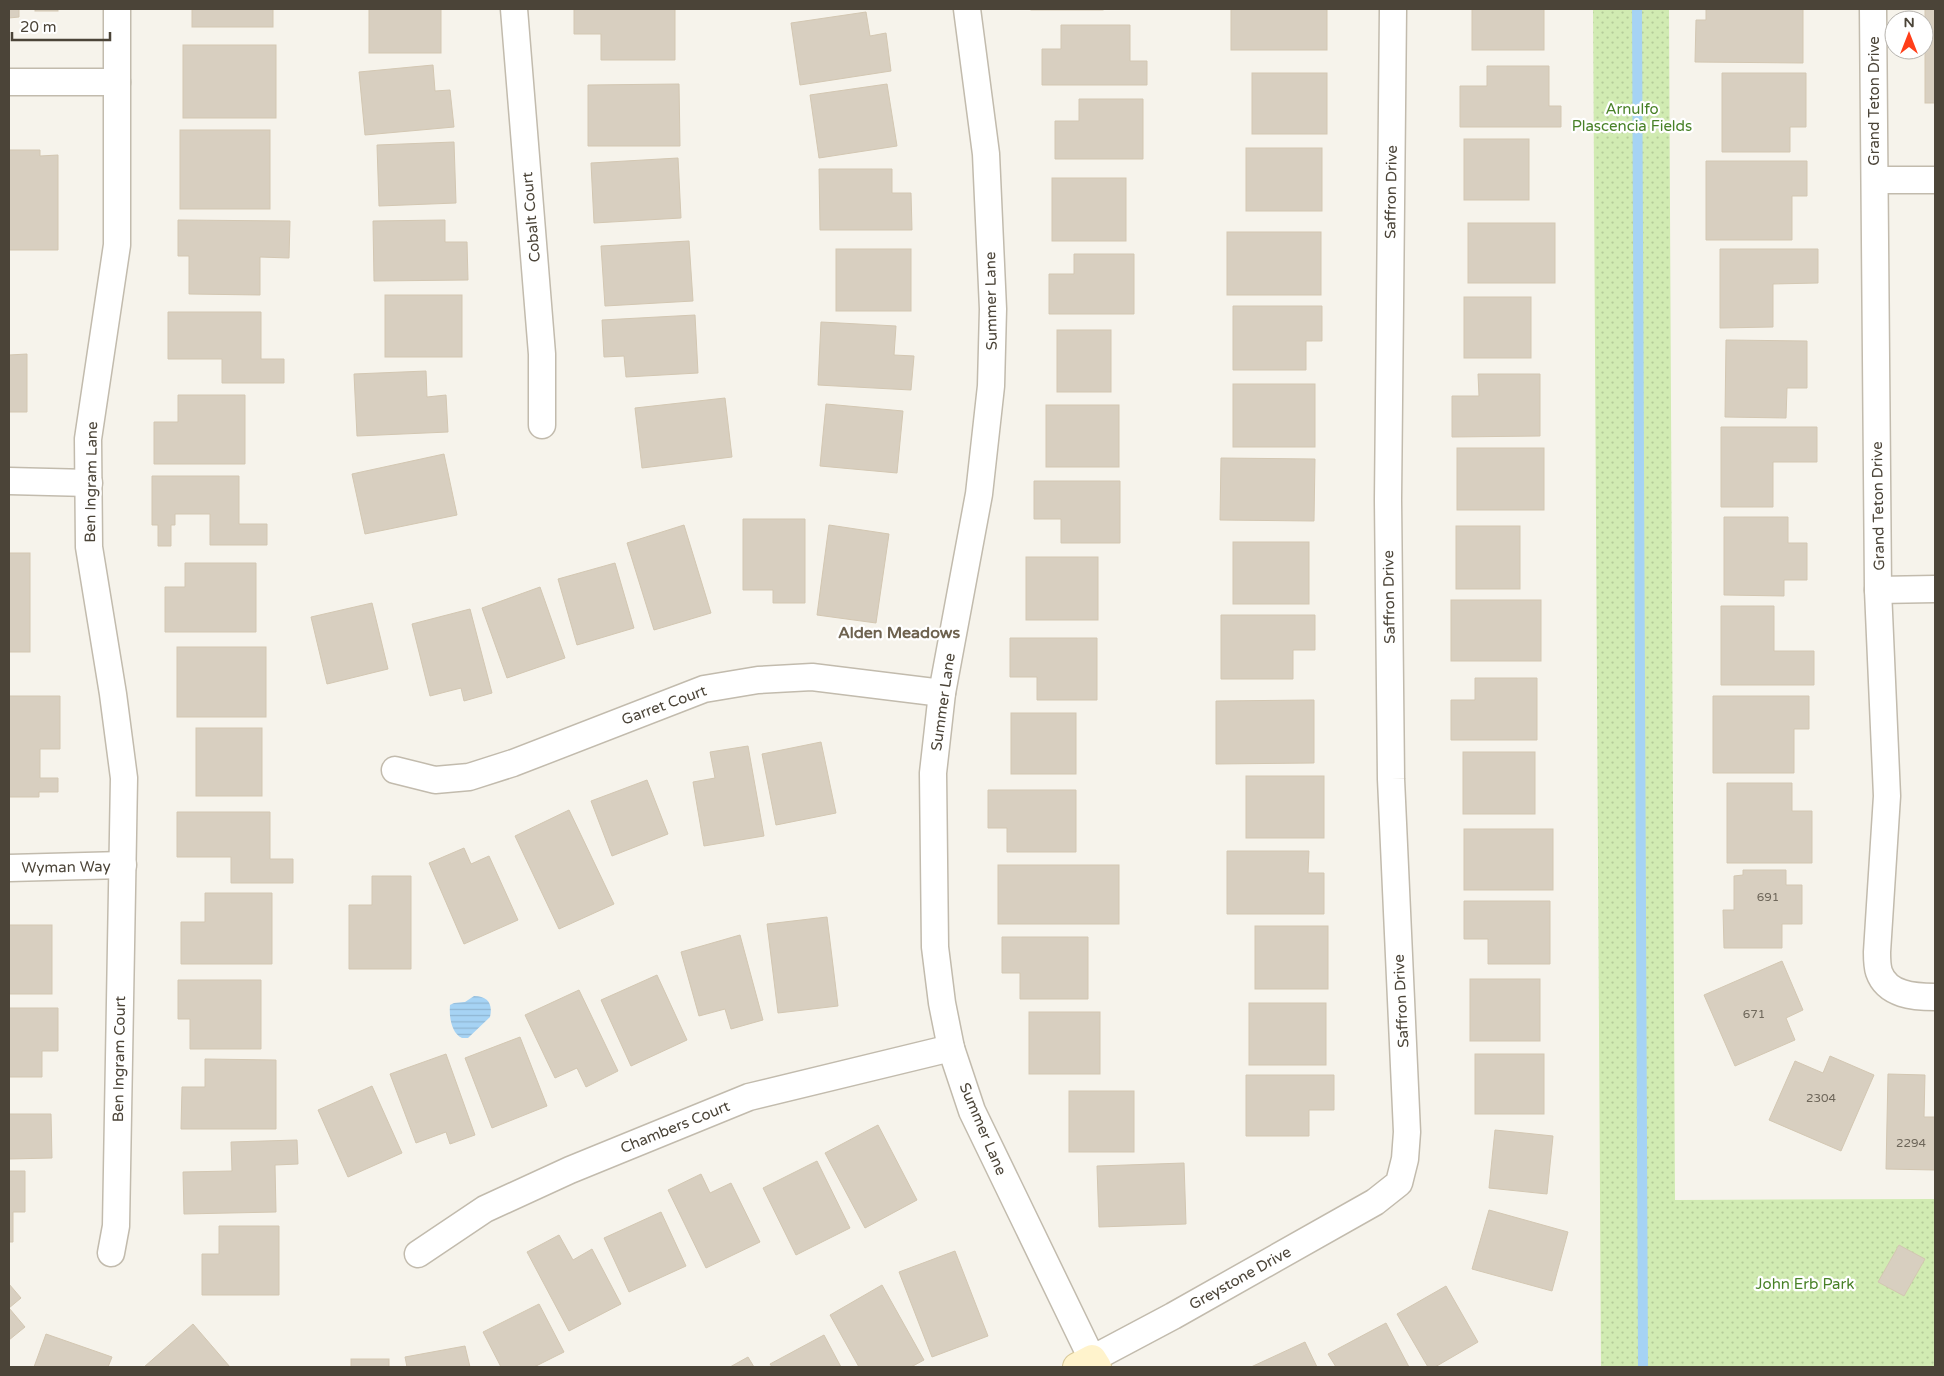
<svg xmlns="http://www.w3.org/2000/svg" width="1944" height="1376" font-family="'Varela Round',sans-serif">
  <style>
    .park { fill: url(#park-dots) }
    .water { fill: url(#water-rules) }
    .lines { fill: none; stroke-linecap: round; stroke-linejoin: round }
    .stream { stroke: #a6d3f4; stroke-width: 10 }
    .building { fill: #d8cfc0; stroke: #d3c7b2 }
    .street-casing { stroke: #c2bbad; stroke-width: 29 }
    .secondary-casing { stroke: #d8c899; stroke-width: 30 }
    .street { stroke: #fff; stroke-width: 26 }
    .secondary { stroke: #fff3cc; stroke-width: 28 }
    .labels { text-anchor: middle; stroke-width: 4.5; stroke-linejoin: round; paint-order: stroke }
    .number-label { font-size: 12px; fill: #6e675a }
    .street-label { font-size: 15px; fill: #4b4438; stroke: #fff }
    .park-label { font-size: 15px; fill: #488127; stroke: #fff }
    .neighbourhood-label { font-size: 16px; font-weight: bold; fill: #6e624f; stroke: #fff }
  </style>
  <defs>
    <pattern id="park-dots" width="8" height="8" patternUnits="userSpaceOnUse" patternTransform="scale(1.25)"><rect width="8" height="8" fill="#d1ebb2"/><path d="M2 2h.1M6 6h.1" fill="none" stroke="#b5cb9a" stroke-width="1.8" stroke-linecap="round"/></pattern>
    <pattern id="water-rules" width="6" height="5" patternUnits="userSpaceOnUse" patternTransform="scale(1.25)"><rect width="6" height="5" fill="#a6d3f4"/><path d="M0 2.5h6" fill="none" stroke="#90b6d2"/></pattern>
  </defs>
  <rect width="100%" height="100%" fill="#f6f3eb"/>
  <path class="park" d="M1593,9H1669L1675,1200L1935,1199V1367H1601Z"/>
  <path class="water" d="M474,996C488,996 493,1004 490,1017L468,1038H462C451,1033 449,1016 450,1005L454,1003L465,1002Z"/>
  <g class="lines">
    <path class="stream" d="M1637,9L1643,1367"/>
  </g>
  <g class="building">
    <path d="M9,9H19V17L9,18Z"/>
    <rect x="35" y="9" width="23" height="2"/>
    <rect x="192" y="9" width="81" height="18"/>
    <rect x="369" y="9" width="72" height="44"/>
    <path d="M574,9H675V60H601V34H574Z"/>
    <rect x="1031" y="9" width="72" height="1"/>
    <rect x="1231" y="9" width="96" height="41"/>
    <rect x="1472" y="9" width="72" height="41"/>
    <path d="M1706,9H1803V63L1695,62L1696,20H1706Z"/>
    <rect x="1925" y="9" width="10" height="94"/>
    <path d="M866,12L870,36L886,33L891,71L800,85L791,23Z"/>
    <path d="M1061,25H1130V61H1147V85H1042V49H1061Z"/>
    <rect x="183" y="45" width="93" height="73"/>
    <path d="M433,65L435,91L450,90L454,127L365,135L359,72Z"/>
    <path d="M1487,66H1549V106H1561V127H1460V86H1487Z"/>
    <rect x="1252" y="73" width="75" height="61"/>
    <path d="M1722,73H1806V127H1790V152H1722Z"/>
    <path d="M679,84L680,146H588V85Z"/>
    <path d="M887,84L897,146L819,158L810,95Z"/>
    <path d="M1079,99H1143V159H1055V121H1079Z"/>
    <rect x="180" y="130" width="90" height="79"/>
    <rect x="1464" y="139" width="65" height="61"/>
    <path d="M454,142L456,203L379,206L377,145Z"/>
    <rect x="1246" y="148" width="76" height="63"/>
    <path d="M9,150H40V156L58,155V250H9Z"/>
    <path d="M678,158L681,218L594,223L591,163Z"/>
    <path d="M1706,161H1807V196H1792V240H1706Z"/>
    <path d="M819,169H892V193H911L912,230H820Z"/>
    <rect x="1052" y="178" width="74" height="63"/>
    <path d="M178,220L290,221L289,258L260,257V295L189,294V256H178Z"/>
    <path d="M445,220V242H467L468,280L374,281L373,221Z"/>
    <rect x="1468" y="223" width="87" height="60"/>
    <rect x="1227" y="232" width="94" height="63"/>
    <path d="M689,241L693,301L605,306L601,246Z"/>
    <rect x="836" y="249" width="75" height="62"/>
    <path d="M1720,249H1818V283L1773,284V327L1720,328Z"/>
    <path d="M1074,254H1134V314H1049V274H1074Z"/>
    <rect x="385" y="295" width="77" height="62"/>
    <rect x="1464" y="297" width="67" height="61"/>
    <path d="M1233,306H1322V341H1306V370H1233Z"/>
    <path d="M168,312H261V359H284V383H222V359H168Z"/>
    <path d="M695,315L698,373L626,377L624,356L604,357L602,320Z"/>
    <path d="M821,322L896,326L894,355L914,356L911,390L818,385Z"/>
    <rect x="1057" y="330" width="54" height="62"/>
    <path d="M1726,340L1807,341V388H1787L1786,418L1725,417Z"/>
    <path d="M27,354V412H9V355Z"/>
    <path d="M426,371L427,397L446,395L448,432L357,436L354,374Z"/>
    <path d="M1478,374H1540V436L1452,437V396H1479Z"/>
    <rect x="1233" y="384" width="82" height="63"/>
    <path d="M178,395H245V464H154V422H178Z"/>
    <path d="M725,398L732,457L642,468L635,408Z"/>
    <path d="M826,404L903,411L897,473L820,466Z"/>
    <rect x="1046" y="405" width="73" height="62"/>
    <path d="M1721,427H1817V462H1773V507H1721Z"/>
    <rect x="1457" y="448" width="87" height="62"/>
    <path d="M444,454L457,515L365,534L352,474Z"/>
    <path d="M1221,458L1315,459L1314,521L1220,520Z"/>
    <path d="M152,476H239V524H267V545H210V514H175V525H171V546H158V525H152Z"/>
    <path d="M1034,481H1120V543H1061V519H1034Z"/>
    <path d="M1724,517H1788V543H1807V580H1784V596L1724,595Z"/>
    <path d="M743,519H805V603H773V590H743Z"/>
    <path d="M684,525L711,613L654,630L627,543Z"/>
    <path d="M829,525L889,534L876,623L817,615Z"/>
    <rect x="1456" y="526" width="64" height="63"/>
    <rect x="1233" y="542" width="76" height="62"/>
    <rect x="9" y="553" width="21" height="99"/>
    <rect x="1026" y="557" width="72" height="63"/>
    <path d="M185,563H256V632H165V587H185Z"/>
    <path d="M615,563L634,628L577,645L558,579Z"/>
    <path d="M540,587L565,658L507,678L482,608Z"/>
    <rect x="1451" y="600" width="90" height="61"/>
    <path d="M372,603L388,669L327,684L311,617Z"/>
    <path d="M1721,606H1774V651H1814V685H1721Z"/>
    <path d="M470,609L492,693L464,701L461,688L430,696L412,624Z"/>
    <path d="M1221,615H1315V650H1293V679H1221Z"/>
    <path d="M1010,638H1097V700H1037V677H1010Z"/>
    <rect x="177" y="647" width="89" height="70"/>
    <path d="M1475,678H1537V740H1451V700H1475Z"/>
    <path d="M9,696H60V749H40V778H58V792H39V797H9Z"/>
    <path d="M1713,696H1809V729H1794V773H1713Z"/>
    <path d="M1314,700V763L1216,764V701Z"/>
    <rect x="1011" y="713" width="65" height="61"/>
    <rect x="196" y="728" width="66" height="68"/>
    <path d="M821,742L836,813L776,825L762,754Z"/>
    <path d="M748,746L764,836L704,846L693,782L715,778L710,752Z"/>
    <rect x="1463" y="752" width="72" height="62"/>
    <rect x="1246" y="776" width="78" height="62"/>
    <path d="M647,780L668,834L612,856L591,801Z"/>
    <path d="M1727,783H1792V811H1812V863H1727Z"/>
    <path d="M988,790H1076V852H1007V828H988Z"/>
    <path d="M569,810L614,904L559,929L515,836Z"/>
    <path d="M177,812H270V859H293V883H231V857H177Z"/>
    <rect x="1464" y="829" width="89" height="61"/>
    <path d="M464,848L471,864L489,856L518,920L464,944L429,863Z"/>
    <path d="M1227,851H1309L1308,873H1324V914H1227Z"/>
    <rect x="998" y="865" width="121" height="59"/>
    <path d="M1743,870H1786V885H1802V924H1782V948H1724L1723,910H1734V876L1743,875Z"/>
    <path d="M372,876H411V969H349V905H372Z"/>
    <path d="M205,893H272V964H181V922H205Z"/>
    <path d="M1464,901H1550V964H1488V939H1464Z"/>
    <path d="M827,917L838,1006L778,1013L767,924Z"/>
    <rect x="9" y="925" width="43" height="69"/>
    <rect x="1255" y="926" width="73" height="63"/>
    <path d="M740,935L763,1020L731,1029L725,1009L699,1016L681,952Z"/>
    <path d="M1002,937H1088V999H1020V973H1002Z"/>
    <path d="M1782,961L1803,1010L1786,1018L1795,1040L1735,1066L1704,995Z"/>
    <path d="M657,975L687,1040L631,1066L601,1000Z"/>
    <rect x="1470" y="979" width="70" height="62"/>
    <path d="M178,980H261V1049H190V1019H178Z"/>
    <path d="M579,990L618,1071L586,1087L577,1068L555,1078L525,1015Z"/>
    <rect x="1249" y="1003" width="77" height="62"/>
    <path d="M9,1008H58V1051H42V1077H9Z"/>
    <rect x="1029" y="1012" width="71" height="62"/>
    <path d="M520,1037L547,1106L492,1128L465,1058Z"/>
    <path d="M446,1054L475,1135L450,1144L446,1132L416,1143L390,1074Z"/>
    <rect x="1475" y="1054" width="69" height="60"/>
    <path d="M1830,1056L1874,1075L1841,1151L1769,1120L1795,1061L1823,1073Z"/>
    <path d="M205,1059L276,1060V1129H181L182,1087H205Z"/>
    <path d="M1888,1074L1925,1075L1924,1117H1935V1170L1886,1169Z"/>
    <path d="M1246,1075H1334V1110H1309V1136H1246Z"/>
    <path d="M372,1086L402,1153L348,1177L318,1110Z"/>
    <rect x="1069" y="1091" width="65" height="61"/>
    <path d="M9,1114H51L52,1158L9,1159Z"/>
    <path d="M878,1125L917,1200L865,1228L825,1153Z"/>
    <path d="M1495,1130L1553,1136L1547,1194L1489,1188Z"/>
    <path d="M297,1140L298,1164L275,1165L276,1212L184,1214L183,1172L232,1171L231,1142Z"/>
    <path d="M817,1161L850,1228L796,1255L763,1188Z"/>
    <path d="M1184,1163L1186,1224L1099,1227L1097,1166Z"/>
    <path d="M9,1171H25V1212H13V1242H9Z"/>
    <path d="M701,1174L710,1193L731,1183L760,1242L706,1268L668,1190Z"/>
    <path d="M1489,1210L1568,1232L1552,1291L1472,1269Z"/>
    <path d="M661,1212L686,1266L629,1292L604,1238Z"/>
    <path d="M219,1226H279V1295H202V1254H219Z"/>
    <path d="M559,1235L573,1260L592,1249L621,1304L569,1331L527,1252Z"/>
    <path d="M1899,1245L1925,1259L1904,1296L1878,1282Z"/>
    <path d="M955,1251L988,1336L932,1357L899,1272Z"/>
    <path d="M9,1284L21,1298L9,1308Z"/>
    <path d="M882,1285L924,1360L911,1367H859L830,1315Z"/>
    <path d="M1446,1286L1478,1342L1435,1367H1428L1397,1314Z"/>
    <path d="M539,1304L564,1352L534,1367H501L483,1332Z"/>
    <path d="M9,1308L25,1327L9,1340Z"/>
    <path d="M1386,1323L1409,1367H1336L1328,1354Z"/>
    <path d="M193,1324L230,1367H144Z"/>
    <path d="M46,1334L112,1357L108,1367H34Z"/>
    <path d="M824,1335L841,1367H772L770,1364Z"/>
    <path d="M1305,1342L1317,1367H1251Z"/>
    <path d="M465,1346L470,1367H407L405,1357Z"/>
    <path d="M748,1357L754,1367H730Z"/>
    <rect x="351" y="1359" width="38" height="8"/>
  </g>
  <g class="lines">
    <g class="street-casing">
      <g id="street">
        <path d="M514,9L542,354V425"/>
        <path d="M967,9L986,154L993,309L991,386L979,494L942,693L933,773L935,947L942,1003L951,1048L972,1111L1092,1359L1173,1316L1375,1202L1399,1183L1405,1159L1407,1132L1391,779L1388,500L1393,9"/>
        <path d="M1873,9L1878,590L1887,796L1877,952C1877,958 1877,966 1879,972C1887,995 1914,997 1935,997"/>
        <path d="M9,82H117"/>
        <path d="M1875,180H1935"/>
        <path d="M9,481L89,483"/>
        <path d="M1878,590L1935,589"/>
        <path d="M395,770L435,780L469,777L513,763L704,689L758,680L812,677L942,693"/>
        <path d="M9,868L123,865"/>
        <path d="M111,1253L116,1226L124,778L113,694L89,547L88,439L117,245V9"/>
        <path d="M418,1254L485,1209L570,1170L749,1097L951,1048"/>
      </g>
    </g>
    <g class="secondary-casing">
      <path id="secondary" d="M1077,1367L1092,1359L1097,1367"/>
    </g>
    <use href="#street" class="street"/>
    <use href="#secondary" class="secondary"/>
  </g>
  <g class="labels">
    <g class="number-label">
      <text x="1768" y="901">691</text>
      <text x="1754" y="1018">671</text>
      <text x="1821" y="1102">2304</text>
      <text x="1911" y="1147">2294</text>
    </g>
    <g class="street-label">
      <text transform="translate(1874 101) rotate(-90)" y="5">Grand Teton Drive</text>
      <text transform="translate(1391 192) rotate(-89)" y="5">Saffron Drive</text>
      <text transform="translate(531 217) rotate(-95)" y="5">Cobalt Court</text>
      <text transform="translate(991 301) rotate(-91)" y="5">Summer Lane</text>
      <text transform="translate(91 482) rotate(-89)" y="5">Ben Ingram Lane</text>
      <text transform="translate(1878 506) rotate(-91)" y="5">Grand Teton Drive</text>
      <text transform="translate(1389 597) rotate(-91)" y="5">Saffron Drive</text>
      <text transform="translate(943 702) rotate(-82)" y="5">Summer Lane</text>
      <text transform="translate(664 705) rotate(-20)" y="5">Garret Court</text>
      <text transform="translate(66 867) rotate(-1)" y="5">Wyman Way</text>
      <text transform="translate(1401 1001) rotate(-93)" y="5">Saffron Drive</text>
      <text transform="translate(119 1059) rotate(-89)" y="5">Ben Ingram Court</text>
      <text transform="translate(675 1127) rotate(-22)" y="5">Chambers Court</text>
      <text transform="translate(983 1129) rotate(67)" y="5">Summer Lane</text>
      <text transform="translate(1240 1278) rotate(-29)" y="5">Greystone Drive</text>
    </g>
    <g class="park-label">
      <text x="1632" y="114">Arnulfo<tspan x="1632" dy="17">Plascencia Fields</tspan></text>
      <text x="1805" y="1289">John Erb Park</text>
    </g>
    <g class="neighbourhood-label">
      <text x="899" y="638">Alden Meadows</text>
    </g>
  </g>
  <rect width="1944" height="1376" fill="none" stroke="#4b4438" stroke-width="20"/>
  <g transform="translate(1909 35)"><circle r="24" fill="#ffffff" stroke="#b7b4af"/>
  <path d="M0-4L9 19L0 12L-9 19Z" fill="#ff3e19"/>
  <text y="-8" font-size="14" font-weight="bold" text-anchor="middle" fill="#4b4438">N</text>
  </g>
  <path d="M12 32v8h98v-8" fill="none" stroke="#4b4438" stroke-width="2.5"/>
  <text x="20" y="32" font-size="15" fill="#4b4438" stroke="#ffffff" stroke-width="4" paint-order="stroke">20 m</text>
</svg>
